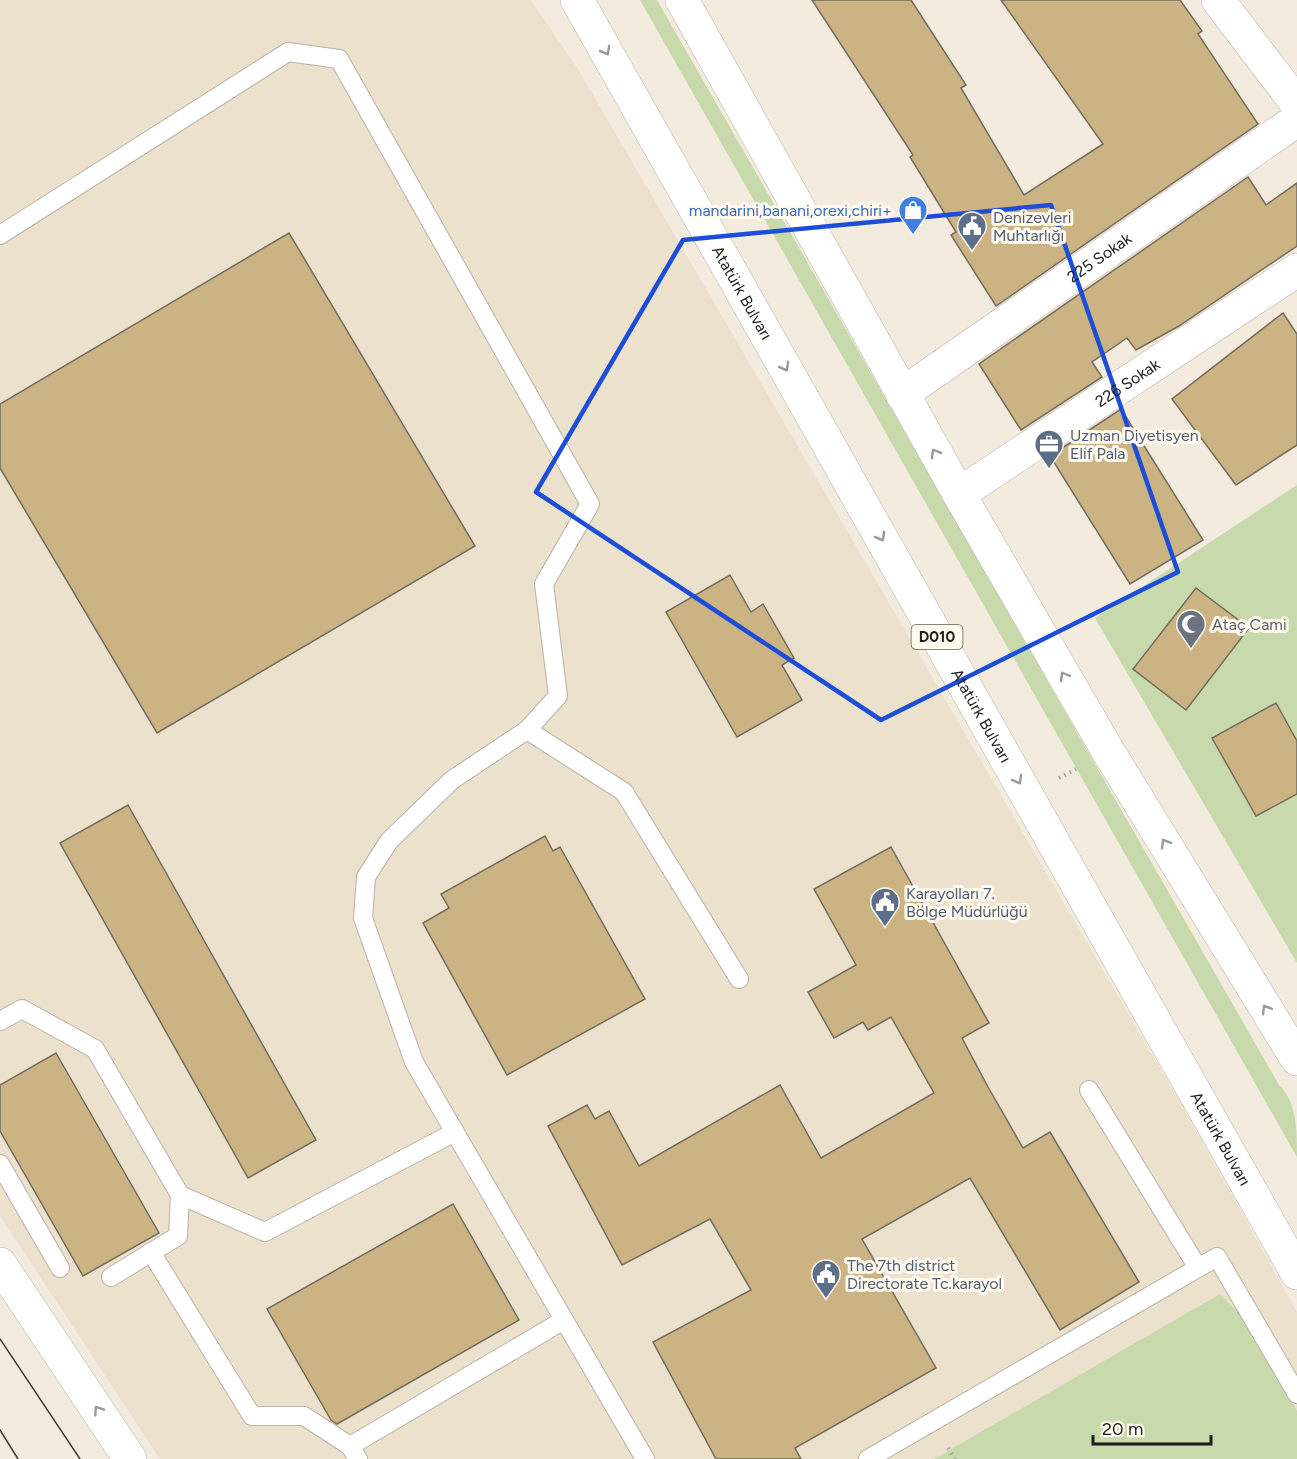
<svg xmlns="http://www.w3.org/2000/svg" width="1297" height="1459" font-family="Figtree,sans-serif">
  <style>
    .built { fill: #ece1cd }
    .green { fill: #c8d9ab }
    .building { fill: #ccb383; stroke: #736d61; stroke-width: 1.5 }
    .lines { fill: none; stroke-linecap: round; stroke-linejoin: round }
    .lane-casing { stroke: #b8b1a4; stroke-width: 20 }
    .street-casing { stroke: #b8b1a4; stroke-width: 34 }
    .secondary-casing { stroke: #b8b1a4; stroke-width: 34 }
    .highway-casing { stroke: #b8b1a4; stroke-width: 34 }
    .path { stroke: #aba59a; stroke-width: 4; stroke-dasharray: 1.5 4.5; stroke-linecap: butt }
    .lane { stroke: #fff; stroke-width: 18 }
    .street { stroke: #fff; stroke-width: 33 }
    .secondary { stroke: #fff; stroke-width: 33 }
    .highway { stroke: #fff; stroke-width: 33 }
    .tram { stroke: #3e3b34; stroke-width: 1.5 }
    .oneway { stroke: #9a9997 }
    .marked { fill: none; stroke: #1d4ed8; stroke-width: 4.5; stroke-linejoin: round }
    .labels { text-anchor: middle; stroke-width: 6; stroke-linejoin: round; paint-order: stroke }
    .shield { fill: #fff9ee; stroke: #625e58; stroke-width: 1.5 }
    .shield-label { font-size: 15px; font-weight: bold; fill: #1e1c17 }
    .shop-label { font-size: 16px; fill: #366cbe; stroke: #fff9ee; text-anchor: end }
    .service-label { font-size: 16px; fill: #4e5e75; stroke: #fff9ee; text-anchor: start }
    .street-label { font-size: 16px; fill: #1e1c17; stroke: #fff9ee }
    .worship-label { font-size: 16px; fill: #5b616d; stroke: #fff9ee; text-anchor: start }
  </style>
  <rect width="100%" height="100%" fill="#f3ebde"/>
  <path class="built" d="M0,0H531L578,69L1185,1111L1297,1312V1459H160L0,1216Z"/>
  <g class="green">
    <path d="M640,0H657L1279,1085C1297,1102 1297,1131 1297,1157Z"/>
    <path d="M1297,485V963L1095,618Z"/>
    <path d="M1220,1294L1245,1319L1297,1411V1459H934Z"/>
  </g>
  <g class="building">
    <path d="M812,0H911L966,85L961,88L1024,195L1103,144L1001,0H1180L1202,31L1198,34L1258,124L996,306L951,235L956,232L910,157L913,155Z"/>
    <path d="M1248,177L1266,205L1297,183V246L1179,326L1136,350L1127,338L1092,362L1102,377L1021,430L979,364Z"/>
    <path d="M289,233L475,546L157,733L0,468V404Z"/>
    <path d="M1283,313L1297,334V445L1236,485L1172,399Z"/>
    <path d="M1121,409L1203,540L1130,584L1050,456Z"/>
    <path d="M730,575L751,612L763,604L794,658L782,665L802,700L737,737L666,612Z"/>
    <path d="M1196,588L1249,628L1186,710L1133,669Z"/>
    <path d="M1276,703L1297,741V794L1256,816L1212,738Z"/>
    <path d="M128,805L316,1140L248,1178L60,843Z"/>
    <path d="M545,836L553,851L560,847L645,999L507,1075L423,923L449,908L441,894Z"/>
    <path d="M891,847L989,1023L962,1038L988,1087L1023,1148L1050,1132L1139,1282L1060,1330L970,1178L862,1239L936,1368L795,1448L801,1459H716L653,1342L751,1290L710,1219L622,1265L548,1126L587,1105L595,1119L609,1111L639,1166L780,1085L821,1158L934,1093L891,1017L868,1030L863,1022L834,1038L808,992L856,965L814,889Z"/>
    <path d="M56,1053L159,1233L83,1276L0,1131V1085Z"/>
    <path d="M453,1204L519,1320L337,1424L331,1420L267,1309Z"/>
  </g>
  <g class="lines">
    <g class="lane-casing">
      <g id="lane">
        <path d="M0,235L288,52L339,59L590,504L544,584L558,696L527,730L452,780L389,841L366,877L363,918L414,1062L645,1459"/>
        <path d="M527,730L624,792L739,979"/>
        <path d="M0,1021L22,1009L95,1049L180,1195L265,1232L455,1132"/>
        <path d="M1089,1090L1198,1268"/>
        <path d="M0,1164L60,1268"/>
        <path d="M151,1252L252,1416H304L350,1446"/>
        <path d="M111,1277L178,1236L180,1195"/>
        <path d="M358,1459L350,1446L564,1320"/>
        <path d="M868,1459L1217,1257L1297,1394"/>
      </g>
    </g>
    <g class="street-casing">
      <g id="street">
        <path d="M1218,0L1297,104"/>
        <path id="s1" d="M902,394L1297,120"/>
        <path id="s2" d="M959,494L1297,270"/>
      </g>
    </g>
    <g class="secondary-casing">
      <path id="secondary" d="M0,1264L130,1459"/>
    </g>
    <g class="highway-casing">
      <g id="highway">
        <path id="s3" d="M577,0L1297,1273"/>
        <path d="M682,0L959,494L1108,751L1297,1059"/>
      </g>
    </g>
    <g class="path">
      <path d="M1059,778L1076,769"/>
      <path d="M948,1448L955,1459"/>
    </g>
    <use href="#lane" class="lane"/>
    <use href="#street" class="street"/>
    <use href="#secondary" class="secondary"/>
    <use href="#highway" class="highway"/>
    <g class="tram">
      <path d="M0,1339L80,1459"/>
      <path d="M0,1430L18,1459"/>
    </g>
  </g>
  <defs><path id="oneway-chevron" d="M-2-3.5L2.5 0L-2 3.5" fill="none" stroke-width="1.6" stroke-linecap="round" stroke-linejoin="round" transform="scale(1.5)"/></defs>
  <g class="oneway">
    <use href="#oneway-chevron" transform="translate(606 51) rotate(61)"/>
    <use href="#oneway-chevron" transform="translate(785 367) rotate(61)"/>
    <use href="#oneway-chevron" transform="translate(935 453) rotate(-120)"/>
    <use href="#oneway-chevron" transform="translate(881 537) rotate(61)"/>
    <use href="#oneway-chevron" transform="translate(1064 676) rotate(-120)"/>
    <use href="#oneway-chevron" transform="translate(1018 780) rotate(61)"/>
    <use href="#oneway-chevron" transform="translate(1165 843) rotate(-121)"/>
    <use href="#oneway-chevron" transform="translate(1266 1009) rotate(-121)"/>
    <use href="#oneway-chevron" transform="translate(98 1410) rotate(-124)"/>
  </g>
  <path class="marked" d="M1051,205L1178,572L881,720L536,492L683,240Z"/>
  <defs>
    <g id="shop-pin" transform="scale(1.5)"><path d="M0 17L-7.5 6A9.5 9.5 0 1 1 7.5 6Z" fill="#3f7fe0" stroke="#fff9ee"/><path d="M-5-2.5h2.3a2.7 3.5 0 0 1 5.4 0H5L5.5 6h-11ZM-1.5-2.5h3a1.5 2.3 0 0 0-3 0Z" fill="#fff"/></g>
    <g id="civic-pin" transform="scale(1.5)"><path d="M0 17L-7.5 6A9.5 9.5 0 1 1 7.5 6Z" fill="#5c6f8a" stroke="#fff9ee"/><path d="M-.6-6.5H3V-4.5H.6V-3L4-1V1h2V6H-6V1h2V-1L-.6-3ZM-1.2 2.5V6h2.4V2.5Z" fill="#fff"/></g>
    <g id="office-pin" transform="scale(1.5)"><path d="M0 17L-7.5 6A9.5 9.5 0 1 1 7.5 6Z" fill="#5c6f8a" stroke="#fff9ee"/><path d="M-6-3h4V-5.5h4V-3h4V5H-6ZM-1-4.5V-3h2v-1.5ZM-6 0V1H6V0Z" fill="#fff"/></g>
    <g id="mosque-pin" transform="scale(1.5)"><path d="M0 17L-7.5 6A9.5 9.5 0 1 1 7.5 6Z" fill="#6b7280" stroke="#fff9ee"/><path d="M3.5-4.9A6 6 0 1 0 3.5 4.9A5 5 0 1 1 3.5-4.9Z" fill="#fff"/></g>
  </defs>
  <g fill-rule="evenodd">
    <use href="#shop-pin" x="913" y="210"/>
    <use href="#civic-pin" x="972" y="226"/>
    <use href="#office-pin" x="1049" y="444"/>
    <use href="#mosque-pin" x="1191" y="624"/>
    <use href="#civic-pin" x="885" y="902"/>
    <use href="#civic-pin" x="826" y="1274"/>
  </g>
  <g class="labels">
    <rect class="shield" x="911.5" y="625" width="51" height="24" rx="4.5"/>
    <g class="shield-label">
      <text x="937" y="642">D010</text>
    </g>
    <g class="shop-label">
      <text x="892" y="216">mandarini,banani,orexi,chiri+</text>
    </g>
    <g class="service-label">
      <text x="993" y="223">Denizevleri<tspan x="993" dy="18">Muhtarlığı</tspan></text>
      <text x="1070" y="441">Uzman Diyetisyen<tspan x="1070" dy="18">Elif Pala</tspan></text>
      <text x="906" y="899">Karayolları 7.<tspan x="906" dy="18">Bölge Müdürlüğü</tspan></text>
      <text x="847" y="1271">The 7th district<tspan x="847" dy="18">Directorate Tc.karayol</tspan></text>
    </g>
    <g class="street-label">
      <text dy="6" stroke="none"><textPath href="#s1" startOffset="240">225 Sokak</textPath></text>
      <text dy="6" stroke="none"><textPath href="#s3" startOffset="336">Atatürk Bulvarı</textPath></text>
      <text dy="6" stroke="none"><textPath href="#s2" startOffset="202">226 Sokak</textPath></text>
      <text dy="6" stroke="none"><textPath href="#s3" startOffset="822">Atatürk Bulvarı</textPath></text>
      <text dy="6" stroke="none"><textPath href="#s3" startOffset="1308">Atatürk Bulvarı</textPath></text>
    </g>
    <g class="worship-label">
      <text x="1212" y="630">Ataç Cami</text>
    </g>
  </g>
  <path d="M1093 1435v9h118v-9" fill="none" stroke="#1e1c17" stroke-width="3"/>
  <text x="1102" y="1435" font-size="18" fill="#1e1c17" stroke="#fff9ee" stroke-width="4.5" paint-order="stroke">20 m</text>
</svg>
